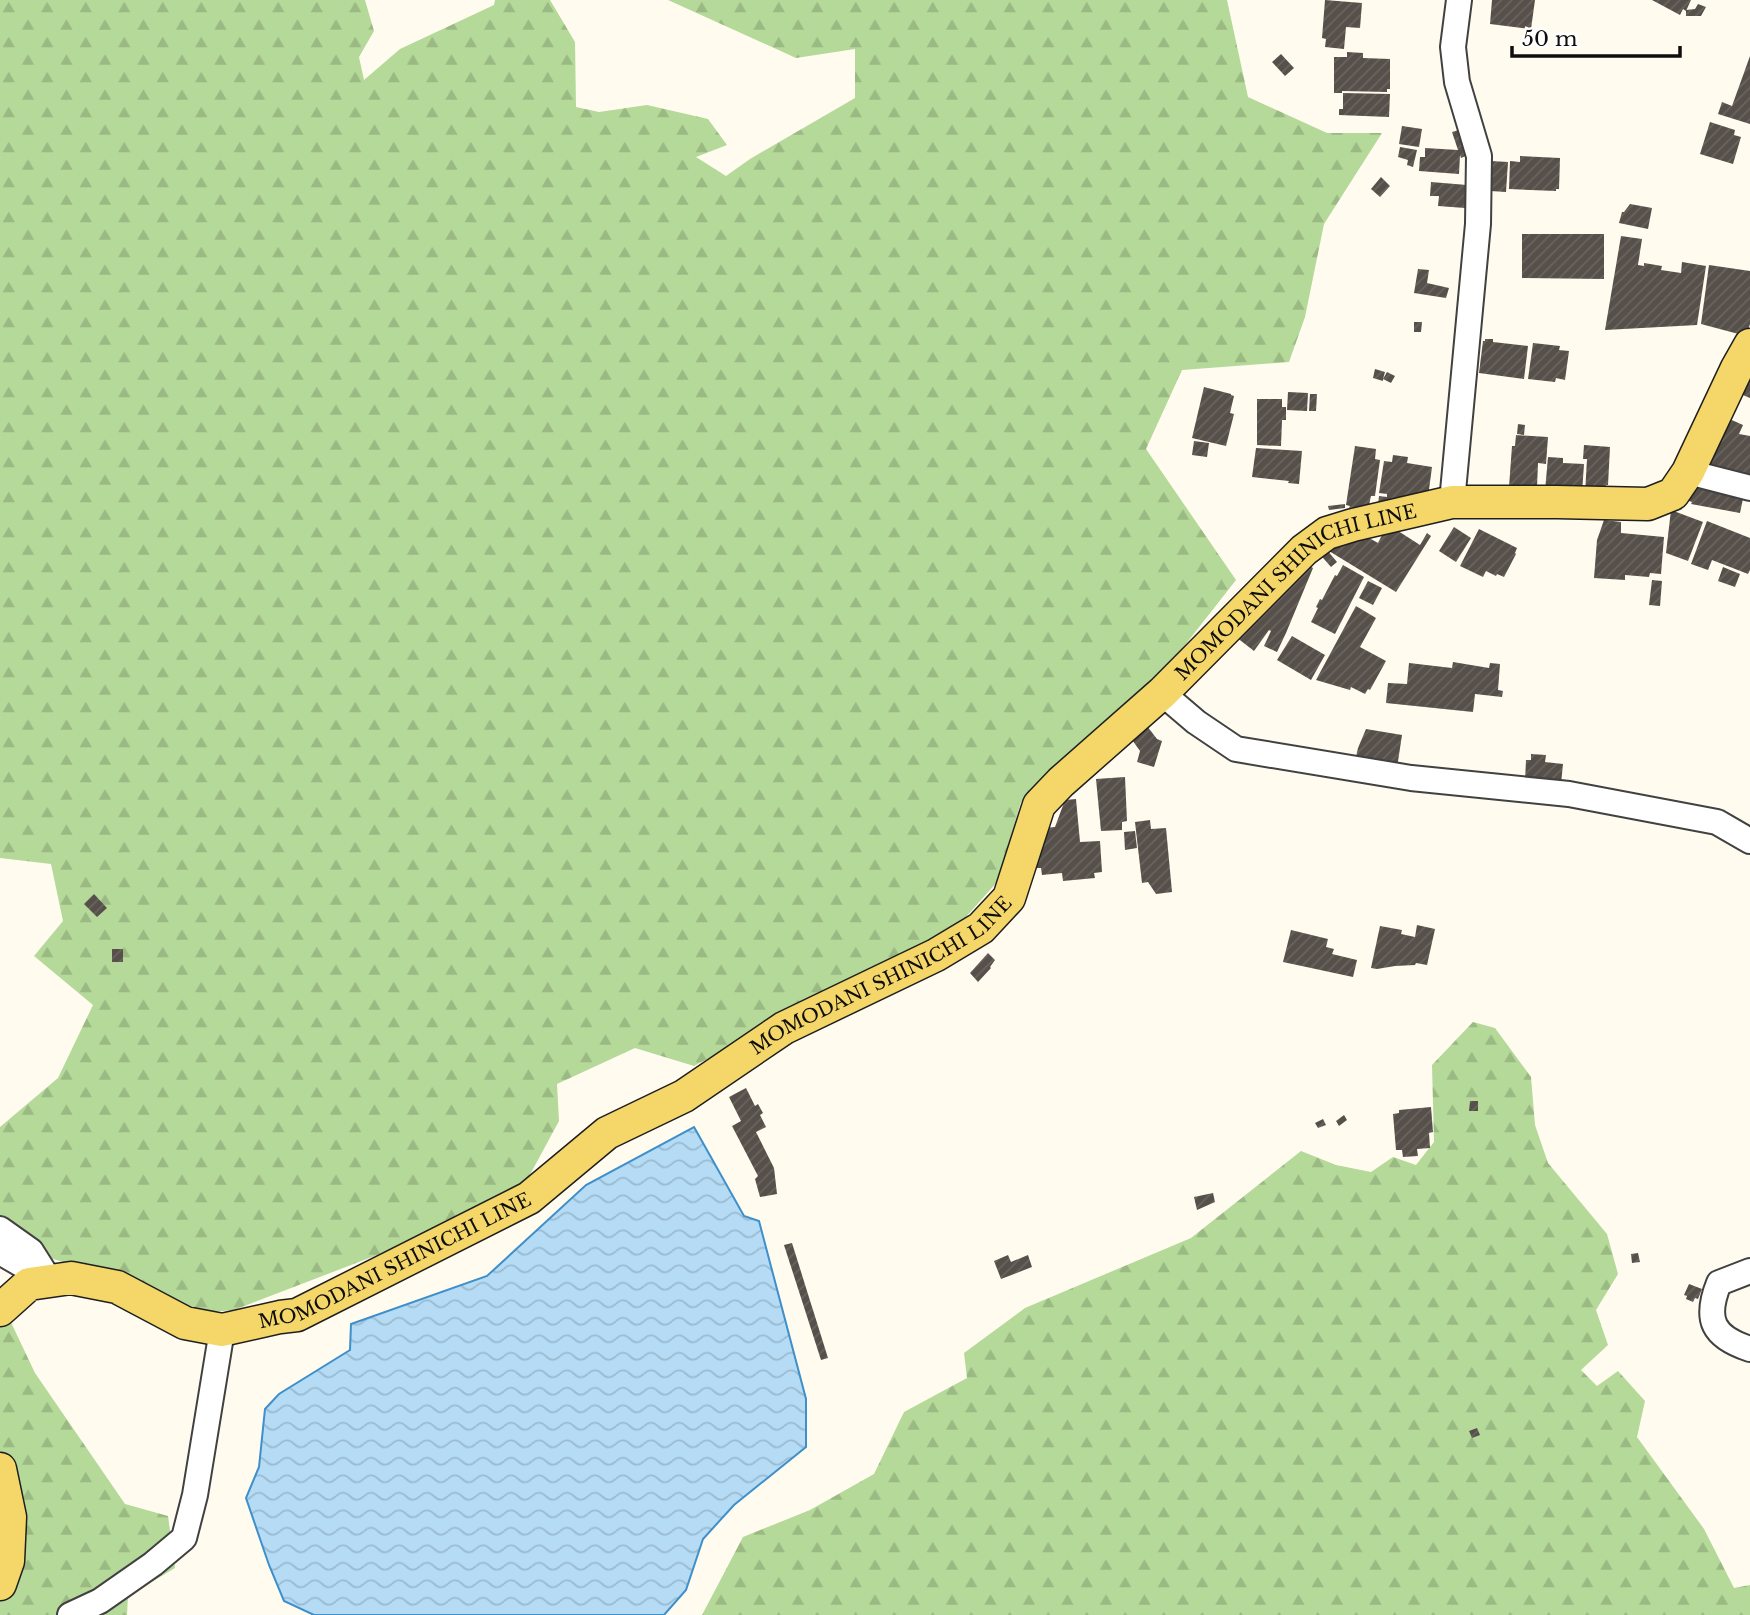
<svg xmlns="http://www.w3.org/2000/svg" width="1750" height="1615" font-family="'Libre Baskerville',serif">
  <style>
    .forest { fill: url(#forest-firs) }
    .water { fill: url(#water-waves); stroke: #3e8fca; stroke-width: 2 }
    .building { fill: url(#building-hatch) }
    .lines { fill: none; stroke-linecap: round; stroke-linejoin: round }
    .minor-casing { stroke: #414141; stroke-width: 28 }
    .major-casing { stroke: #1f1f1f; stroke-width: 35 }
    .minor { stroke: #fff; stroke-width: 24 }
    .major { stroke: #f5d669; stroke-width: 32 }
    .labels { text-anchor: middle; stroke-width: 7; stroke-linejoin: round; paint-order: stroke }
    .street-label { font-size: 19px; fill: #0e0e0e; stroke: #fff }
  </style>
  <defs>
    <pattern id="forest-firs" width="22" height="20" patternUnits="userSpaceOnUse" patternTransform="scale(1.75)"><rect width="22" height="20" fill="#b4d999"/><path d="M5 1l3.5 6h-7zM16 11l3.5 6h-7z" fill="#9ab983"/></pattern>
    <pattern id="water-waves" width="16" height="10" patternUnits="userSpaceOnUse" patternTransform="scale(1.75)"><rect width="16" height="10" fill="#b5dbf5"/><path d="M0 5q4-4 8 0t8 0" fill="none" stroke="#9abbd1"/></pattern>
    <pattern id="building-hatch" width="6" height="6" patternUnits="userSpaceOnUse" patternTransform="scale(1.75)"><rect width="6" height="6" fill="#564f4a"/><path d="M-1 1l2-2M0 6l6-6M5 7l2-2" fill="none" stroke="#696460"/></pattern>
  </defs>
  <rect width="100%" height="100%" fill="#fffcef"/>
  <g class="forest">
    <path d="M0,0H365L374,31L359,57L364,80L400,49L494,5L495,0H550L575,42L576,107L599,112L647,105L708,119L727,145L696,157L726,176L750,159L855,98V49L796,58L668,0H1227L1248,97L1327,133H1382L1324,224L1305,317L1289,362L1182,370L1146,449L1236,580L1145,696L1021,802L997,882L957,927L694,1066L635,1048L557,1084L559,1121L519,1195L481,1215L234,1310L187,1314L112,1277L50,1258L0,1222V1127L58,1078L93,1005L34,956L63,921L51,864L0,858Z"/>
    <path d="M1473,1022L1495,1028L1531,1077L1535,1125L1548,1163L1607,1234L1618,1274L1596,1310L1608,1345L1581,1370L1597,1386L1618,1371L1645,1401L1637,1437L1704,1529L1734,1588L1750,1585V1615H702L743,1537L810,1510L874,1474L904,1412L967,1378L964,1353L1025,1308L1191,1238L1301,1151L1336,1165L1371,1172L1393,1157L1416,1165L1434,1142L1432,1065Z"/>
    <path d="M0,1308L7,1314L35,1373L125,1504L168,1516L175,1568L128,1596L127,1615H0Z"/>
  </g>
  <path class="water" d="M694,1127L744,1216L759,1221L806,1399V1447L734,1505L703,1539L686,1590L664,1615H314L284,1601L269,1565L246,1498L259,1467L265,1409L279,1394L350,1350L351,1324L487,1276L586,1185Z"/>
  <g class="building">
    <path d="M1325,0L1362,3L1360,28L1346,27L1344,49L1325,47L1326,39L1322,38Z"/>
    <path d="M1492,0H1535L1531,29L1490,24Z"/>
    <path d="M1652,0H1691L1686,11L1683,9L1680,15Z"/>
    <path d="M1698,4L1706,7L1701,16H1686V10L1695,9Z"/>
    <path d="M1347,52L1363,53V58L1390,59V89H1387V92L1342,91V93H1334V57H1347Z"/>
    <path d="M1281,54L1294,68L1285,76L1272,62Z"/>
    <path d="M1750,56V124L1718,114L1722,102L1732,106Z"/>
    <path d="M1343,93L1390,94L1389,117L1339,115V109H1343Z"/>
    <path d="M1710,122L1735,130L1734,135L1741,137L1733,164L1700,154Z"/>
    <path d="M1402,126L1422,129L1419,147L1399,144Z"/>
    <path d="M1459,130L1468,155L1461,158L1460,155L1459,174L1419,171L1420,157H1425V148L1458,150L1452,132Z"/>
    <path d="M1400,147L1417,150L1413,167L1407,165L1408,160L1398,157Z"/>
    <path d="M1520,156L1560,158L1559,189H1556V191L1509,189L1510,161L1520,162Z"/>
    <path d="M1491,161L1508,162L1506,192L1490,191Z"/>
    <path d="M1381,177L1390,186L1380,197L1371,189Z"/>
    <path d="M1431,182L1467,185L1465,208L1438,206L1439,196H1430Z"/>
    <path d="M1630,204L1652,208L1648,229L1619,223L1622,212H1624Z"/>
    <path d="M1522,234H1604V279L1522,278Z"/>
    <path d="M1621,236L1642,239L1638,265L1644,266V263L1662,266L1661,270L1681,273L1682,262L1706,266L1697,325L1605,330Z"/>
    <path d="M1709,265L1750,271V324L1746,336L1701,324Z"/>
    <path d="M1418,269L1429,270L1427,283L1449,288L1446,298L1414,293Z"/>
    <path d="M1414,322H1422L1421,332H1414Z"/>
    <path d="M1485,339H1493V342L1528,346L1524,379L1479,373L1483,341H1485Z"/>
    <path d="M1533,343L1560,346L1559,350L1569,351L1565,380L1556,378L1555,382L1528,379Z"/>
    <path d="M1750,366V398L1738,393Z"/>
    <path d="M1375,369L1385,372L1383,379L1387,372L1395,376L1391,383L1383,379V381L1373,378Z"/>
    <path d="M1204,387L1231,394V395L1234,396L1230,413L1234,414L1226,446L1192,438Z"/>
    <path d="M1288,392L1308,393L1307,411L1287,410Z"/>
    <path d="M1310,394H1317L1316,411H1309Z"/>
    <path d="M1257,399H1282V407H1286V420H1282L1281,446L1257,445Z"/>
    <path d="M1725,417L1743,425L1739,434L1750,436V482L1705,474Z"/>
    <path d="M1518,424L1525,425L1524,435L1517,434Z"/>
    <path d="M1516,435L1548,437L1546,464L1538,463L1537,487H1509L1512,446H1515Z"/>
    <path d="M1194,441L1209,443L1207,457L1192,455Z"/>
    <path d="M1584,445L1610,447L1608,485H1606L1605,495L1585,494L1587,459H1583Z"/>
    <path d="M1355,446L1376,449L1375,459L1380,460L1375,496H1371L1369,505L1349,508L1350,506L1346,505Z"/>
    <path d="M1256,448L1302,451L1299,484L1288,483L1289,481L1252,477Z"/>
    <path d="M1393,455L1408,457L1407,463L1432,467L1428,497L1404,496V499L1378,505L1379,496L1387,497V494L1379,493L1384,461L1392,462Z"/>
    <path d="M1548,457L1563,458V463L1584,464L1582,493L1545,491Z"/>
    <path d="M1694,483L1744,494L1740,513L1691,504L1692,502L1686,500Z"/>
    <path d="M1345,504V508L1329,510L1328,506Z"/>
    <path d="M1671,510L1703,522L1688,561L1666,553Z"/>
    <path d="M1604,520L1621,522V533L1664,537L1661,574L1650,573L1649,577L1625,575V580L1594,578L1597,540Z"/>
    <path d="M1707,521L1750,538V570L1748,574L1712,560L1708,570L1691,564Z"/>
    <path d="M1386,527L1395,529L1420,545L1427,533L1431,536L1396,592L1329,551L1355,530L1378,543Z"/>
    <path d="M1454,527L1471,538L1456,562L1439,551Z"/>
    <path d="M1479,529L1517,548L1515,553L1516,554L1504,577L1497,574L1496,576L1486,571L1483,577L1460,566Z"/>
    <path d="M1316,537L1337,562L1331,567L1310,543Z"/>
    <path d="M1295,556L1313,568L1286,633L1277,652L1264,646L1271,631L1269,630L1254,651L1227,630Z"/>
    <path d="M1343,565L1364,577L1335,634L1311,622L1318,608L1316,607L1320,599L1322,600L1335,575L1337,576Z"/>
    <path d="M1723,567L1740,574L1735,587L1718,581Z"/>
    <path d="M1652,580L1662,581L1660,606L1649,605Z"/>
    <path d="M1368,581L1382,588L1373,605L1359,598Z"/>
    <path d="M1356,606L1376,618L1360,647L1386,661L1370,690L1368,689L1365,694L1351,687L1350,690L1316,680Z"/>
    <path d="M1292,636L1325,655L1311,680L1277,660Z"/>
    <path d="M1453,662L1489,668L1490,663L1500,664L1498,690L1503,691L1502,697L1475,694L1473,712L1386,703L1388,683L1407,684L1409,663L1452,668Z"/>
    <path d="M1147,726L1157,739L1162,741L1154,767L1137,762L1140,751L1130,737Z"/>
    <path d="M1366,729L1402,735L1397,768L1356,757L1358,748Z"/>
    <path d="M1531,754L1546,755L1545,762L1563,764L1561,784L1525,781L1526,760H1531Z"/>
    <path d="M1125,777L1127,821L1122,822V830L1101,831L1096,779Z"/>
    <path d="M1076,799L1080,842L1100,841L1102,872L1094,873L1095,878L1063,881L1062,873L1042,875L1041,868H1037L1036,857H1039L1038,837L1043,828L1055,827L1065,800Z"/>
    <path d="M1150,820L1151,829L1166,828L1172,892L1156,894L1148,882L1142,883L1135,822Z"/>
    <path d="M1135,831L1137,848L1125,850L1124,832Z"/>
    <path d="M94,894L107,908L97,917L84,904Z"/>
    <path d="M1417,925L1435,929L1427,965L1416,963L1415,965L1395,966L1377,969L1371,968L1380,926L1402,930L1401,934L1415,937Z"/>
    <path d="M1291,930L1328,939L1326,947L1334,949L1332,954L1357,960L1353,977L1283,962Z"/>
    <rect x="112" y="949" width="11" height="13"/>
    <path d="M988,953L995,960L990,967L991,968L978,982L970,973Z"/>
    <path d="M746,1088L755,1106L758,1104L763,1113L760,1115L766,1127L756,1132L774,1168L777,1194L760,1197L755,1179L758,1176L732,1126L741,1121L729,1097Z"/>
    <path d="M1470,1101H1478V1111H1469Z"/>
    <path d="M1431,1107L1433,1132L1429,1133L1430,1148L1417,1149L1418,1156L1403,1157L1402,1150H1396L1393,1114L1399,1113V1110Z"/>
    <path d="M1344,1115L1347,1120L1339,1126L1336,1121Z"/>
    <path d="M1323,1119L1326,1125L1318,1128L1315,1123Z"/>
    <path d="M1213,1193L1215,1202L1197,1210L1194,1197Z"/>
    <path d="M792,1243L828,1358L821,1360L784,1245Z"/>
    <path d="M1638,1253L1640,1262L1632,1263L1631,1254Z"/>
    <path d="M1008,1255L1011,1262L1028,1255L1032,1267L1001,1279L994,1261Z"/>
    <path d="M1689,1284L1702,1289L1698,1299L1695,1298L1693,1302L1686,1299L1687,1296L1684,1295Z"/>
    <path d="M1477,1428L1480,1435L1472,1438L1469,1431Z"/>
  </g>
  <g class="lines">
    <g class="minor-casing">
      <g id="minor">
        <path d="M1688,472L1750,488"/>
        <path d="M1452,502L1478,224L1479,156L1457,82L1453,47L1459,0"/>
        <path d="M1162,693L1196,722L1236,749L1411,778L1569,794L1717,822L1750,841"/>
        <path d="M0,1229L31,1251L50,1281"/>
        <path d="M0,1252L46,1279"/>
        <path d="M1750,1271L1719,1283C1704,1320 1713,1337 1750,1349"/>
        <path d="M70,1615L100,1601L153,1564L184,1538L195,1495L222,1330"/>
      </g>
    </g>
    <g class="major-casing">
      <g id="major">
        <path id="s1" d="M0,1310L29,1284L71,1278L117,1287L185,1323L222,1330L280,1317L297,1315L529,1198L607,1133L684,1096L784,1028L936,955L981,928L1009,898L1039,805L1061,782L1162,693L1304,550L1327,533L1353,525L1452,502H1557L1648,504L1673,494L1688,472L1737,368L1750,345"/>
        <path d="M0,1469L10,1517L8,1561L0,1584"/>
      </g>
    </g>
    <use href="#minor" class="minor"/>
    <use href="#major" class="major"/>
  </g>
  <g class="labels">
    <g class="street-label">
      <text dy="7" stroke="none"><textPath href="#s1" startOffset="1586">MOMODANI SHINICHI LINE</textPath></text>
      <text dy="7" stroke="none"><textPath href="#s1" startOffset="998">MOMODANI SHINICHI LINE</textPath></text>
      <text dy="7" stroke="none"><textPath href="#s1" startOffset="430">MOMODANI SHINICHI LINE</textPath></text>
    </g>
  </g>
  <path d="M1512 46v10h168v-10" fill="none" stroke="#0e0e0e" stroke-width="3.5"/>
  <text x="1522" y="46" font-size="21" fill="#0e0e0e" stroke="#ffffff" stroke-width="5" paint-order="stroke">50 m</text>
</svg>
